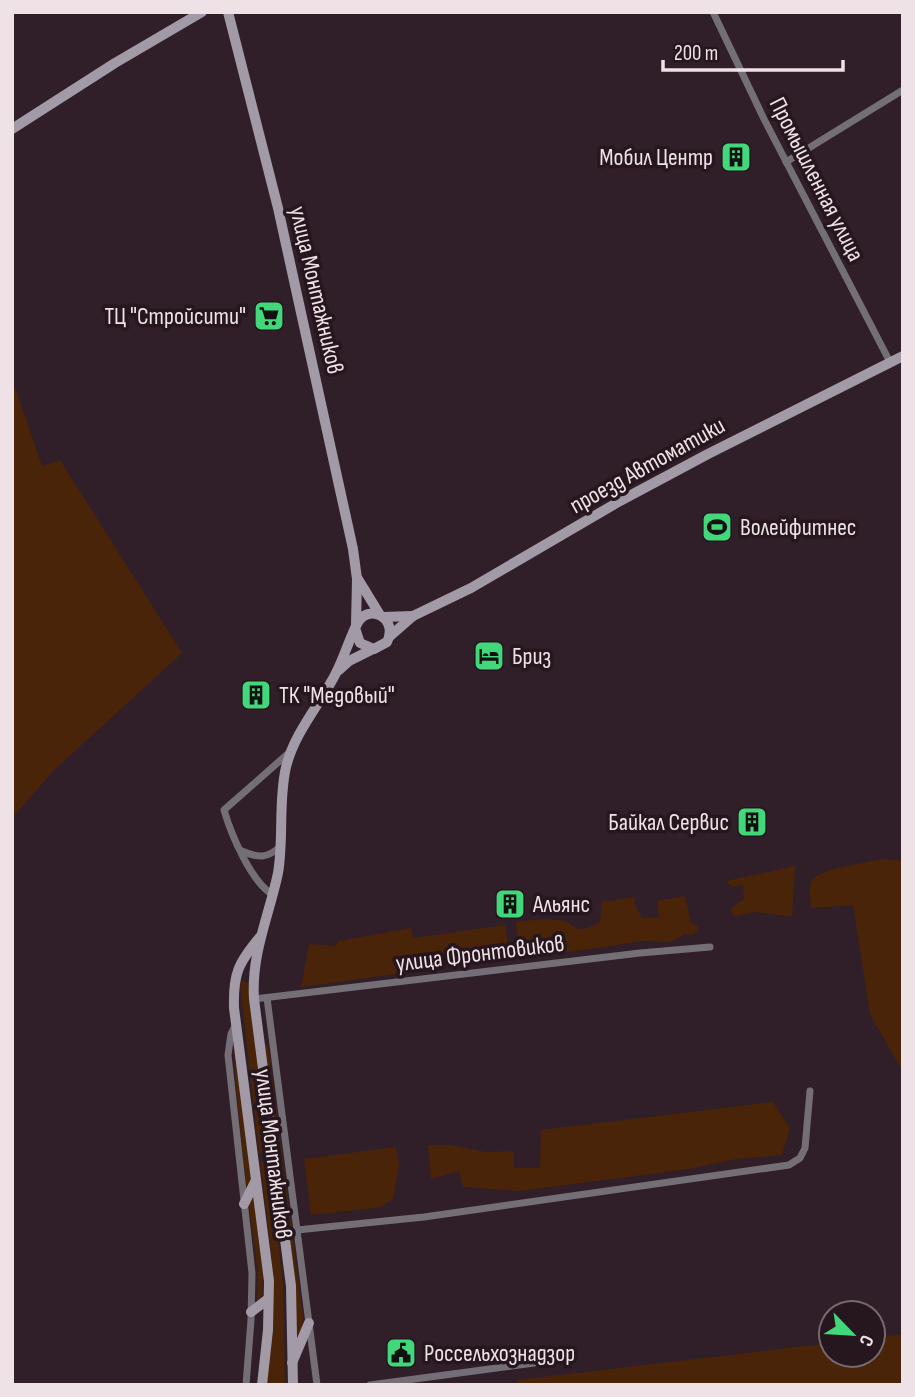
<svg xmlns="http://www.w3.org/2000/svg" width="915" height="1397" font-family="'Sofia Sans Condensed',sans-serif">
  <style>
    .green { fill: #492408 }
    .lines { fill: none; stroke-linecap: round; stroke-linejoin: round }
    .street { stroke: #746f77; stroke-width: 7 }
    .secondary { stroke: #a29aa6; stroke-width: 10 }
    .labels { text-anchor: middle; stroke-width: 7; stroke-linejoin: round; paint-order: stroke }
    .poi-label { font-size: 24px; fill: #eee2e7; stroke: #26161e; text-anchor: start }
    .street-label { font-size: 24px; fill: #eee2e7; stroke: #26161e }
  </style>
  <rect width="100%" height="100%" fill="#301f28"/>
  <g class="green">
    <path d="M12,379L42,466L60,460L182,653L53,771L12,818Z"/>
    <path d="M883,859L903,861V1072L870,1014L853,905L811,908C811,900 808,888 812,880C818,869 870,862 883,859Z"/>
    <path d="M795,866L792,917L756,912L734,916L730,909L744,899L743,885L732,887L726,881Z"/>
    <path d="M685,896L691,923L698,927L699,930L692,935L684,934C674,942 664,945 651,940L520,959L516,922C529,921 544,918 557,920C580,922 571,938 600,922L602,902L635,897L634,903L642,918L659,917L657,901Z"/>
    <path d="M505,925L510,959L476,963L475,959L456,955L440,964V968L301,987L309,944L336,946L339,941L411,928L413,938Z"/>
    <path d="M242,981L248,983L268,1153H259L240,983Z"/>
    <path d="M234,1039L252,1183L247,1191L235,1080Z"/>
    <path d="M264,1042L268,1045L303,1317L302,1329L295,1347Z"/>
    <path d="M773,1102L790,1128L782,1155L736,1159L688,1169L520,1191L463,1187L459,1171L431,1179L428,1145H450L486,1152L514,1151V1168H540L541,1130Z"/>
    <path d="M396,1147L399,1164L393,1199L381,1207L311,1215L304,1159Z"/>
    <path d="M262,1161L269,1162L283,1285L285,1385H266L273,1287L270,1242L260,1163Z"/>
    <path d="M253,1190L263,1271L262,1298L257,1304L258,1271L248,1199Z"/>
    <path d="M903,1334V1385H518L517,1380L831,1343V1355H873V1338Z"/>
  </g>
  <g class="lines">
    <g class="street">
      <path d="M713,12L764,119L890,362"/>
      <path d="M786,162L903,90"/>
      <path d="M242,851C258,858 267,859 281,846"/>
      <path d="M273,895C251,882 231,834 224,810L291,751"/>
      <path d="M267,998L317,1385"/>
      <path d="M254,999L640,953L710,947"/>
      <path d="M236,1024L231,1034L228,1055L252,1273L251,1320L246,1385"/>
      <path d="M297,1230L424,1217L789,1165L800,1158L805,1148L810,1091"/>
      <path d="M370,1385L557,1360"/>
    </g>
    <g class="secondary">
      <path d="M228,12L278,208L353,549L357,579L356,625"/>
      <path d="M12,129L115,63L202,12"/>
      <path d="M358,579L380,615"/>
      <path d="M383,617L413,616"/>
      <path d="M389,637L413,616L471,588L620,501L708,454L903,356"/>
      <path d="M339,670L349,661L373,649"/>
      <path d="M260,937C238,963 233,974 234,1008L269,1281L268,1330L262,1385"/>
      <path d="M244,1204L256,1180"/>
      <path d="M251,1312L268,1299"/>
      <path d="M292,1363L309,1323"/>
      <path d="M293,1385L291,1286L254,999C251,954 269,916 278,873C284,838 278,802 286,767C295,731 320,705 336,673C344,657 349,640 357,624C368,602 399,618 387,642L374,649L360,643L355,628"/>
    </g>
  </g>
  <defs>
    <g id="building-square" transform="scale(1.575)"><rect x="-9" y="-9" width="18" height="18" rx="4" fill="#43d77b" stroke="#26161e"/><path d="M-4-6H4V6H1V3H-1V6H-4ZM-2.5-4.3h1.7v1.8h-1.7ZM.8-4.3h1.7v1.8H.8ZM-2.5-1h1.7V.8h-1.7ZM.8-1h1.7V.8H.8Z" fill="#111"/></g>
    <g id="supermarket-square" transform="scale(1.575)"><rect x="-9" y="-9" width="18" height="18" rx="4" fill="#43d77b" stroke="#26161e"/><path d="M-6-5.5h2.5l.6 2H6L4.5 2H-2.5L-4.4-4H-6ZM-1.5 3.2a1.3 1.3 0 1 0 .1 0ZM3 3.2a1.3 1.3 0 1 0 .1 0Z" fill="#111"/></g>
    <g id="stadium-square" transform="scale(1.575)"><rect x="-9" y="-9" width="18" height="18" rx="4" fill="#43d77b" stroke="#26161e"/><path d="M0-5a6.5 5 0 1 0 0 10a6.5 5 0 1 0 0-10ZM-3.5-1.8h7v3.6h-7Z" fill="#111"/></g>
    <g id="hotel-square" transform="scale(1.575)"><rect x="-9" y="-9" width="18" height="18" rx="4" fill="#43d77b" stroke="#26161e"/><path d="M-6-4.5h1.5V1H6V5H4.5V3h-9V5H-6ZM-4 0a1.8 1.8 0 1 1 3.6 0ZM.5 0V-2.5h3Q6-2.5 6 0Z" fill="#111"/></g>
    <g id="civic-square" transform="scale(1.575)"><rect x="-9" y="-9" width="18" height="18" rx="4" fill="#43d77b" stroke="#26161e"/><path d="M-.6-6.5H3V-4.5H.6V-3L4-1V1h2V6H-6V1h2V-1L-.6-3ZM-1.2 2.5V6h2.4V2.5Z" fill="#111"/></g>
  </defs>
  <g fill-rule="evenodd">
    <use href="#building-square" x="736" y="157"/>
    <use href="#supermarket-square" x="269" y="316"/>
    <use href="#stadium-square" x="717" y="527"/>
    <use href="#hotel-square" x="489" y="656"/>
    <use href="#building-square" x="256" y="695"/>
    <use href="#building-square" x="752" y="822"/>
    <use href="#building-square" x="510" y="904"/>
    <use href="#civic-square" x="401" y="1353"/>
  </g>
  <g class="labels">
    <g class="poi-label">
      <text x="713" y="165" text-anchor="end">Мобил Центр</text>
      <text x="246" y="324" text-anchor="end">ТЦ "Стройсити"</text>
      <text x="740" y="535">Волейфитнес</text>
      <text x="512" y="664">Бриз</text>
      <text x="279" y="703">ТК "Медовый"</text>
      <text x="729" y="830" text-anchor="end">Байкал Сервис</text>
      <text x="533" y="912">Альянс</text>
      <text x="424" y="1361">Россельхознадзор</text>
    </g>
    <g class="street-label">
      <text transform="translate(817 179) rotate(63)" y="8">Промышленная улица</text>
      <text transform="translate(317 290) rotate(77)" y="8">улица Монтажников</text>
      <text transform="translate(647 465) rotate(-29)" y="8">проезд Автоматики</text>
      <text transform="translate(480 953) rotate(-7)" y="8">улица Фронтовиков</text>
      <text transform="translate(274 1154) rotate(83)" y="8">улица Монтажников</text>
    </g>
  </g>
  <rect width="915" height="1397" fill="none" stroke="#eee2e7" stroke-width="28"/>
  <g transform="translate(852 1334) rotate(115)"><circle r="33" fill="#26161e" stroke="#76686e" stroke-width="2"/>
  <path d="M0-5L12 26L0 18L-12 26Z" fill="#43d77b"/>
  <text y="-10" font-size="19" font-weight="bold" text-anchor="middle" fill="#eee2e7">С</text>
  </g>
  <path d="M663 60v10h180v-10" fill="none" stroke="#eee2e7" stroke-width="3.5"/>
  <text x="674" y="60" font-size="21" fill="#eee2e7" stroke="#26161e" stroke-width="5" paint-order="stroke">200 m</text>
</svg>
